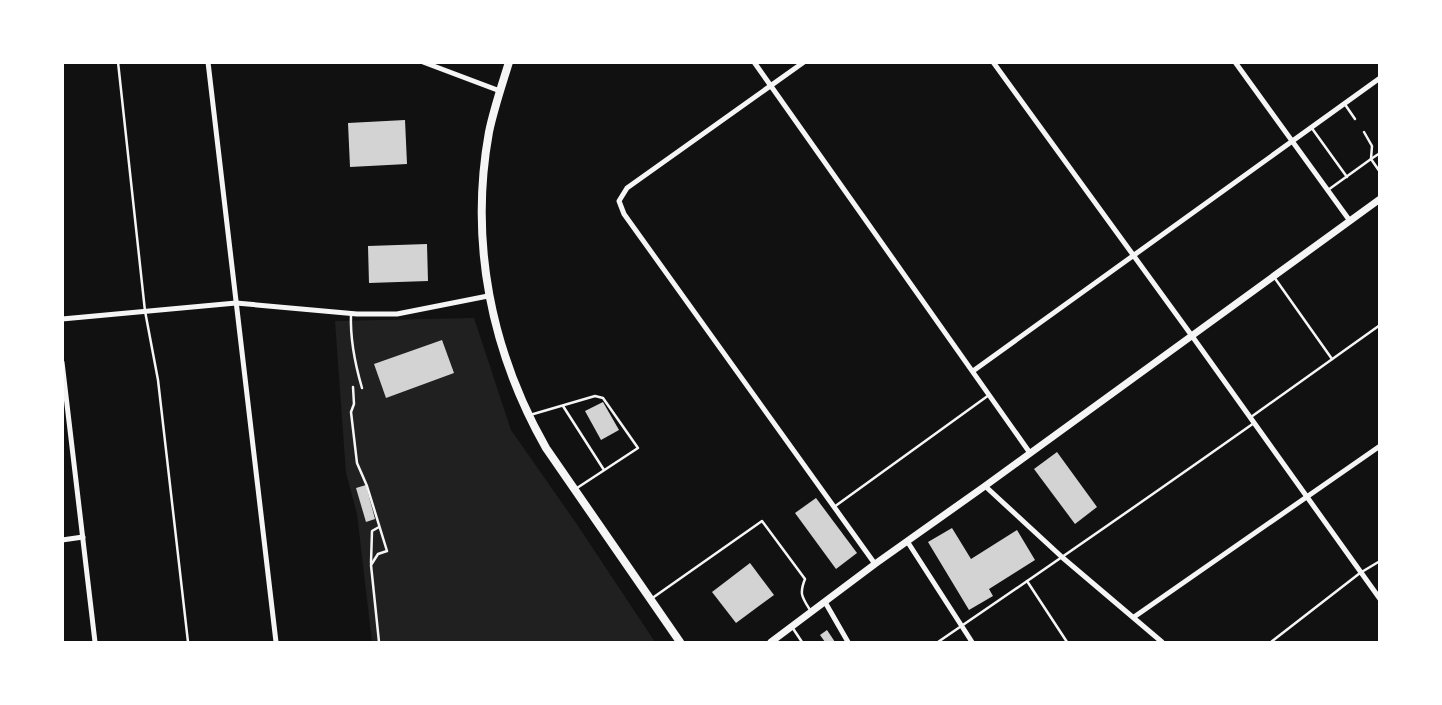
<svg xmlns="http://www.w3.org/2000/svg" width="1442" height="705" font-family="'Titillium Web',sans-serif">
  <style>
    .green { fill: #202020 }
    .building { fill: #d3d3d3 }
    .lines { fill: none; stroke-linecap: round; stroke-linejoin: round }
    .path { stroke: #f5f5f5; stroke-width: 2.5 }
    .service { stroke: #f5f5f5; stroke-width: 2.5 }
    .minor { stroke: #f5f5f5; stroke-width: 5 }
    .tertiary { stroke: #f5f5f5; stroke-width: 7 }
    .secondary { stroke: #f5f5f5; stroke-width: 8 }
  </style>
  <rect width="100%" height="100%" fill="#111"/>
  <path class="green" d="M474,318L511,430L576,523L655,642H372L357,514L346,473L335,321Z"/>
  <g class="building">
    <path d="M405,120L407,164L350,167L348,123Z"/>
    <path d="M427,244L428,281L369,283L368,246Z"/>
    <path d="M442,340L454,373L386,398L374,364Z"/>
    <path d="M603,402L619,430L601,440L585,411Z"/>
    <path d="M1057,452L1097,507L1075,524L1034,469Z"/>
    <path d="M366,485L375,519L366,522L356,488Z"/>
    <path d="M816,498L857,553L836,569L795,513Z"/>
    <path d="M952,528L971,559L1017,530L1035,560L989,589L993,596L969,610L928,542Z"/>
    <path d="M750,563L774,595L736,623L712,592Z"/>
    <path d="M827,630L835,642H825L820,635Z"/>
  </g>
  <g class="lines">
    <g class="path">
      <path d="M353,387L354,404L351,412L357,463L367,486L387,551L378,554L371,565L379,642"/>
      <path d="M371,563L372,531L379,527"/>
    </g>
    <g class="service">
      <path d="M118,62L145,311L158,380L188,642"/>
      <path d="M1344,103L1355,119"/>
      <path d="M1311,127L1347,177"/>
      <path d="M1364,132L1372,146L1371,159"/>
      <path d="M1371,159L1380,153"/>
      <path d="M1328,190L1371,159L1380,172"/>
      <path d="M1274,277L1332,359"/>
      <path d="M351,314C350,339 355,364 362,388"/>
      <path d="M563,406L604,470"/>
      <path d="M530,415L595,396L603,398L638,448L577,488"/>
      <path d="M1251,417L1380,325"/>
      <path d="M834,507L989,395"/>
      <path d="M1027,581L1067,642"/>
      <path d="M651,599L762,521L805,579C799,594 802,597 810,610"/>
      <path d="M792,627L802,642"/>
      <path d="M938,642C1044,570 1149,497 1254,423"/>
      <path d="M1271,642L1360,573L1380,561"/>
    </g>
    <g class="minor">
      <path d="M208,62L276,642"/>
      <path d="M423,62L500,91"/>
      <path d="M754,62L1030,453"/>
      <path d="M804,62L627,188L619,201L624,214L875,564"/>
      <path d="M993,62L1192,336L1380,599"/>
      <path d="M1235,62L1350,221"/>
      <path d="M62,319L236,303L357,314H397L488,296"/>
      <path d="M62,362L95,642"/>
      <path d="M973,371L1380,78"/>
      <path d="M985,486L1063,558L1162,642"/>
      <path d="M62,540L83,537"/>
      <path d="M907,541L972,642"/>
      <path d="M825,602L848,642"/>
      <path d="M1134,617L1380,446"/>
    </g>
    <path class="tertiary" d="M771,642L875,564L985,486L1380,199"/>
    <path class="secondary" d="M509,62C502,85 494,108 489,132C469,242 491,351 546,448L680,642"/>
  </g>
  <rect width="1442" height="705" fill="none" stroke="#ffffff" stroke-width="128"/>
</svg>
